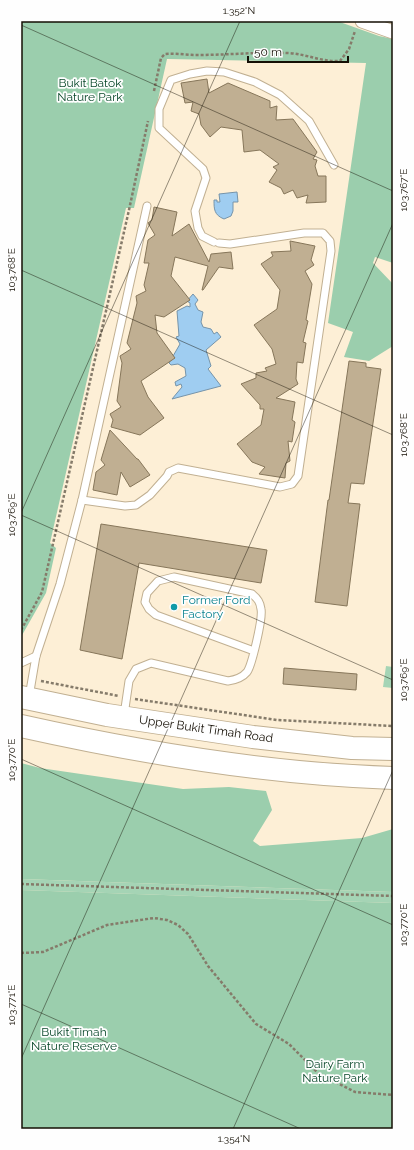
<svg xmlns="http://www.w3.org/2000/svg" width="414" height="1150" font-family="Raleway,sans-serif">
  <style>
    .green { fill: #a5d4b5 }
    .forest { fill: #9bcead }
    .water { fill: #9fcdf1; stroke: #7694aa }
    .building { fill: #c0af92; stroke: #86765a }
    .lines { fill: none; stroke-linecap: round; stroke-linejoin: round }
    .service-casing { stroke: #c1b092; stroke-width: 9 }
    .minor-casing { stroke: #c1b092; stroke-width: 15 }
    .trunk-casing { stroke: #c1b092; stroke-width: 24 }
    .path { stroke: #857b6a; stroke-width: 2.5; stroke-dasharray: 3 2; stroke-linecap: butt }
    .service { stroke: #fff; stroke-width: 7 }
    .minor { stroke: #fff; stroke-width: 13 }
    .trunk { stroke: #fff; stroke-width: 22 }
    .ticks { fill: none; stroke: #150f05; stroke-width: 1; stroke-opacity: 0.45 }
    .culture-dot { fill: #0f9aa8; stroke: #fefefe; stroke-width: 1.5 }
    .labels { text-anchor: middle; stroke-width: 3.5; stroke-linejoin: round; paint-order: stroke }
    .park-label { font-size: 12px; fill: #084729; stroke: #fefefe }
    .culture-label { font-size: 12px; fill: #0d838f; stroke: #fefefe; text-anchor: start }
    .street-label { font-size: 12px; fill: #150f05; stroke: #fefefe }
    .neatline { fill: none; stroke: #150f05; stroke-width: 1.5 }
    .ticks-label { font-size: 10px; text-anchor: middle; fill: #150f05 }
  </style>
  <rect width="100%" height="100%" fill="#fdefd6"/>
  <g class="green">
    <path d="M386,666L393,667V688L383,687Z"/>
    <path d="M21,879L393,892V903L21,890Z"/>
  </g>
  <g class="forest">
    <path d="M21,21H337L379,36L393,39V263L375,257L373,263L393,284V346L369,361L344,357L353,332L328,323L366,63L167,59L134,208H126L50,543L56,548L46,593L21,637Z"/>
    <path d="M21,763L40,768L183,789L229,787L266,791L272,810L253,841L260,846L362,838L393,829V892L21,879Z"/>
    <path d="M21,890L393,903V1129H21Z"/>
  </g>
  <g class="water">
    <path d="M237,192L238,202H233V211L231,216L224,219C214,215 214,209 214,200H217V202H220L219,194Z"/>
    <path d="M193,294L198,300L195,304L198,310L203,312L201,322L203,327L211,329L214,334L217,332L221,337L206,350L211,366L208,369L221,386L172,399L182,387L181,384L176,386L175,382L186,376L185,368L178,364L171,365L169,363L180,344L176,337L179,336L177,311L187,306L190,307V303L187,301Z"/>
  </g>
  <g class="building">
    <path d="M207,79L209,93L228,83L270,101V108L277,106L276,120L293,119L317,152L313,159L317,160L315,166L318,176H326V202L306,203L308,195L297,198L293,190L284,194L281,188L269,182L277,170L273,167L279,164L260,150L244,152L242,130L221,127L210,137L201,125L199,114L191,111L193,102L185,103L181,83Z"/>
    <path d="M154,207L177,212L172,236L189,224L209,262L211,254L231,252L233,269L219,267L203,290H202L208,266L175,257L171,276L190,300L164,317L155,315L157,333L175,358L141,381L148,397L164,418L140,435L111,427L113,420L110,414L121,407L117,401L122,363L120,356L131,349L127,343L137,303L136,296L146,291L144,285L149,263H144L148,240L155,235L148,223L152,220Z"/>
    <path d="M290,241L315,246L311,260L314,265L305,271L312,284L306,320L308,321L303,342L306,343L303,363L297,362L296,379L298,384L276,398L295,402L292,420L295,422L292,442L288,441L290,461L286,463L285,478L259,474L265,467L252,462L237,444L261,425L264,409H260V405L241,384L256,378V373L267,371L265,368L276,364L272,349L254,325L277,309L280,290L261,264L273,256L271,252L291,251Z"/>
    <path d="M349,361L366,363V367L381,369L364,484L351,483L348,503L360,504L347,606L315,602L328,500H329Z"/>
    <path d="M110,430L137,459H138L150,475L130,487L121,472L117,495L93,490L96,472L105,465L101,460Z"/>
    <path d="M101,524L267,550L261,583L139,563L122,659L80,650Z"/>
    <path d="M284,668L357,674L356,690L283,684Z"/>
  </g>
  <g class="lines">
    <g class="service-casing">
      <g id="service">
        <path d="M214,242L202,236L198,228L195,211L206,178L203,169L159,128V109L171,80L190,74L207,71L224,72L255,82L280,95L309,121L334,165"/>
        <path d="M82,500L125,506L136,505L150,495L167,476L169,472L178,468L280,487L292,484L298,476L331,251L330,241L323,233H304L230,244L219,243"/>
        <path d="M21,663L36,656"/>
        <path d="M29,697L36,656L60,584L82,500L147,206"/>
        <path d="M124,715L129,681L136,669L151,663L228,681C235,680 242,678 247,672C252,665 263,618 261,609C260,602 258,599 252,594L174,577L158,581L147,593L145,602L149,609L156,615L254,651"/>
      </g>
    </g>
    <g class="minor-casing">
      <path id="minor" d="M362,21L393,32"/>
    </g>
    <g class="trunk-casing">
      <g id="trunk">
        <path d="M21,697L107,715L253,737L352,748L393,749"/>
        <path d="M21,726C142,753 269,774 393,778"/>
      </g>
    </g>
    <g class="path">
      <path d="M154,91L161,58L165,54C176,53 186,55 196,55C227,55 257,52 288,53C307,54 321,62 340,61L349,49L355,31"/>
      <path d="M21,630L42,592L129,210L148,121"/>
      <path d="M41,681L119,696"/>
      <path d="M135,699L277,720L393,726"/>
      <path d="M21,884L393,896"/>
      <path d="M21,953L43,952L107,925L154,918L167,920L178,925L188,934L208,966L256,1024L289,1044L318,1073L355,1092L393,1095"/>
    </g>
    <use href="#service" class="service"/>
    <use href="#minor" class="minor"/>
    <use href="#trunk" class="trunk"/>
  </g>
  <path class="ticks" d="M21,25L393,191M21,270L393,435M21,513L240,21M21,515L393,680M21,759L393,925M21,1004L301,1129M21,1059L393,223M233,1129L393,770"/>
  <circle class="culture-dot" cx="174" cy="607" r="4"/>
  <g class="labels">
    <g class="park-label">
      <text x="90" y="87">Bukit Batok<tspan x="90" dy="14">Nature Park</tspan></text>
      <text x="74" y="1036">Bukit Timah<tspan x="74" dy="14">Nature Reserve</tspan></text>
      <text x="335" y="1068">Dairy Farm<tspan x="335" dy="14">Nature Park</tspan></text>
    </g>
    <g class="culture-label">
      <text x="182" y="604">Former Ford<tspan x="182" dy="14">Factory</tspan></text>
    </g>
    <g class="street-label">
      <text transform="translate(206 729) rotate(8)" y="4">Upper Bukit Timah Road</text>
    </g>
  </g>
  <rect width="414" height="1150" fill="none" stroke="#fefefe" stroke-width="44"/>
  <path d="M248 56v6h100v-6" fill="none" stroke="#150f05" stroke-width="2"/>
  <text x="254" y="56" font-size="12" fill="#150f05" stroke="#fefefe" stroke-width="3" paint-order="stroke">50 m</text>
  <rect x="22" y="22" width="370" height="1106" class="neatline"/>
  <g class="ticks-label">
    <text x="239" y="14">1.352°N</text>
    <text transform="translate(403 190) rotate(-90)" y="4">103.767°E</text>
    <text transform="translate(11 270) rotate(-90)" y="4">103.768°E</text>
    <text transform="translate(403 435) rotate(-90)" y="4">103.768°E</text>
    <text transform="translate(11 515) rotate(-90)" y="4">103.769°E</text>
    <text transform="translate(403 680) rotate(-90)" y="4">103.769°E</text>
    <text transform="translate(11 760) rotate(-90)" y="4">103.770°E</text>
    <text transform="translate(403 925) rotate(-90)" y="4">103.770°E</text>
    <text transform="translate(11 1005) rotate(-90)" y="4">103.771°E</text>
    <text x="234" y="1142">1.354°N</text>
  </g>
</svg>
